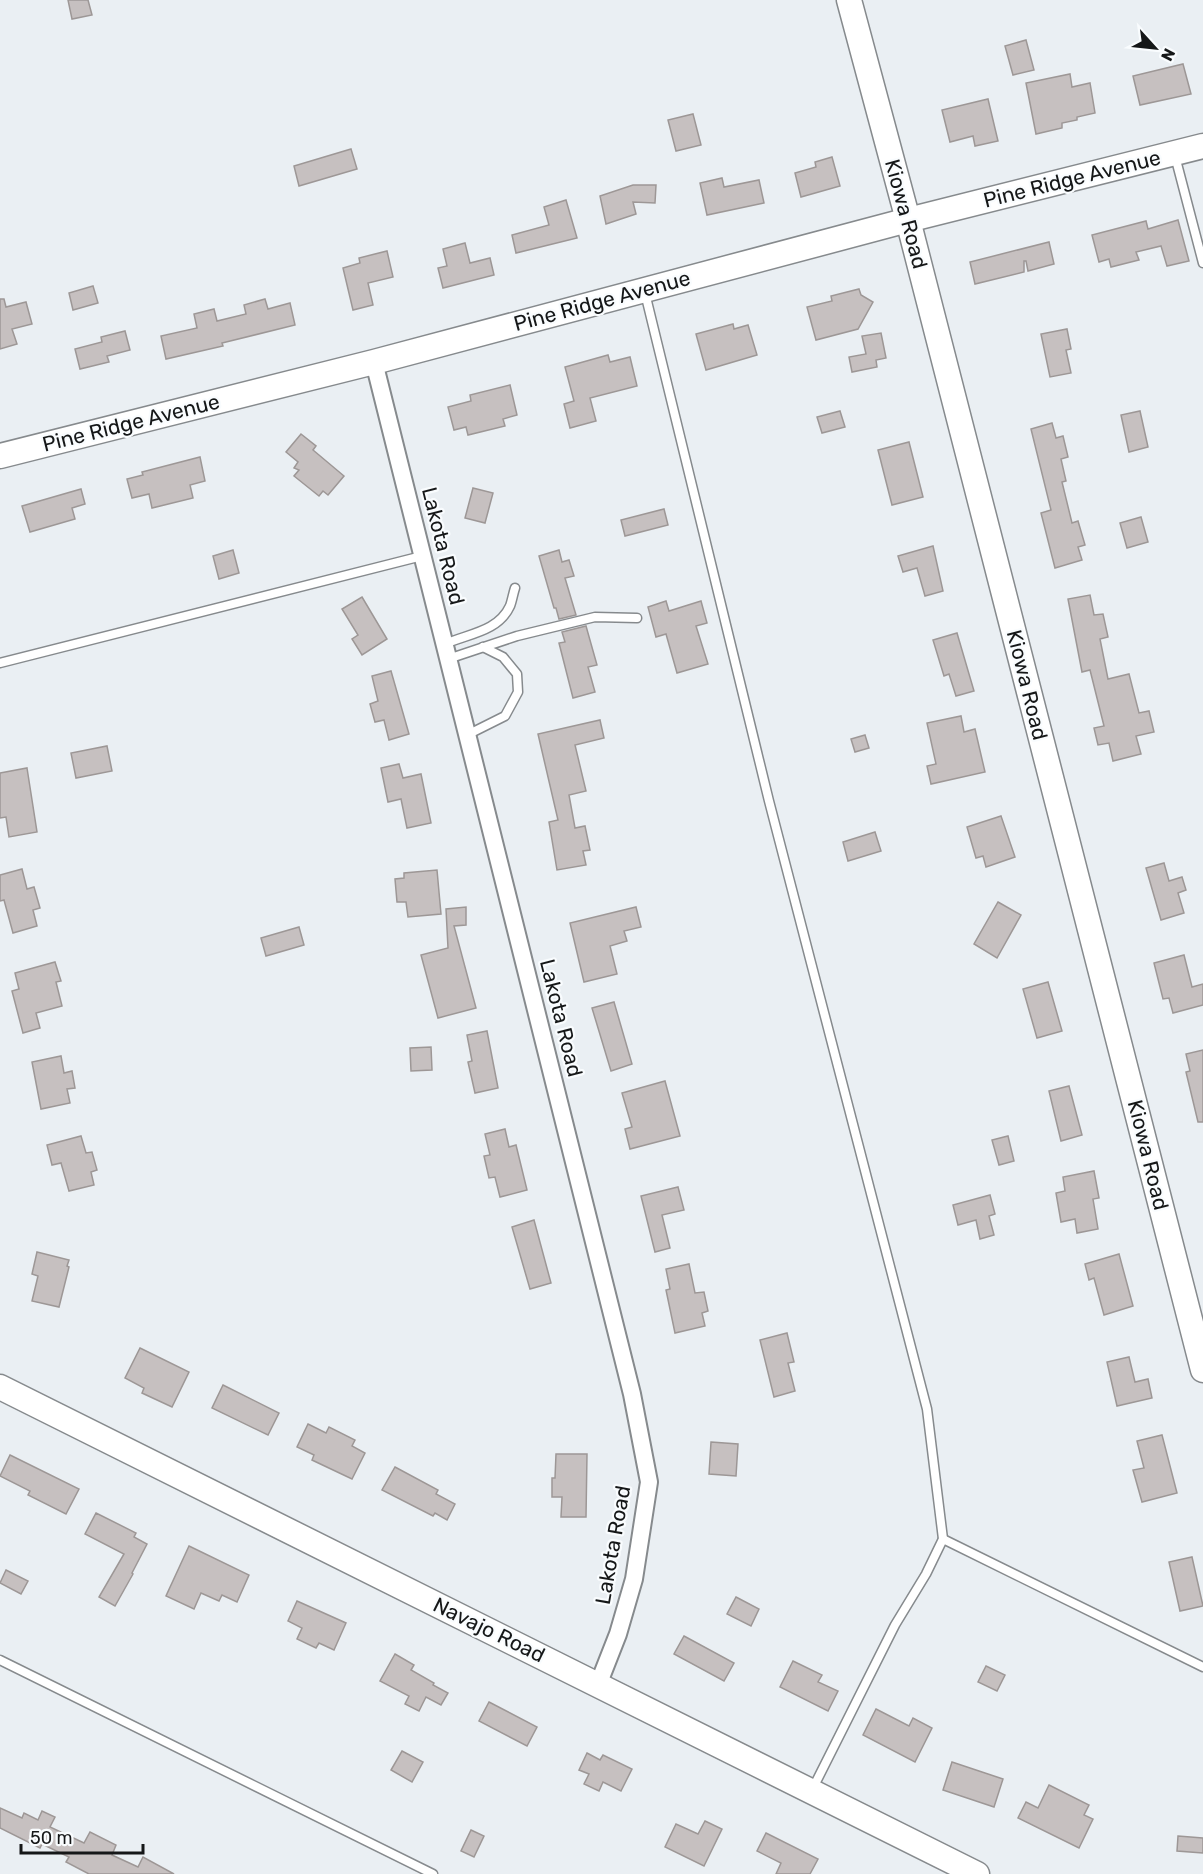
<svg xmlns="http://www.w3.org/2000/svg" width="1203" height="1874" font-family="Rubik,sans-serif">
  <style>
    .building { fill: #c6c0c0; stroke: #9d9796; stroke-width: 1.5 }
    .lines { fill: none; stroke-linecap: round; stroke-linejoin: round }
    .lane-casing { stroke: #868a8d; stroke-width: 11 }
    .street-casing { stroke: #868a8d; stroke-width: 20 }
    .secondary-casing { stroke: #868a8d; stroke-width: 27 }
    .lane { stroke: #fff; stroke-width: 8 }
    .street { stroke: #fff; stroke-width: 16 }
    .secondary { stroke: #fff; stroke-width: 24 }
    .labels { text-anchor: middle; stroke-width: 4.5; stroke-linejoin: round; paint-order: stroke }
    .street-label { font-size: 21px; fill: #151718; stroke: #f9fcfe }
  </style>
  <rect width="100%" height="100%" fill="#eaeff3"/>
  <g class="building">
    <path d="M68,0H88L92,15L72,19Z"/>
    <path d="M1026,40L1034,70L1013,75L1005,46Z"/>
    <path d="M1183,64L1191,94L1140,105L1133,76Z"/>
    <path d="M1070,74L1072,87L1090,83L1095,113L1077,117V120L1062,123V128L1036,134L1026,83Z"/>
    <path d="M988,99L998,141L975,146L973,136L950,142L942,110Z"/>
    <path d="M693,114L701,145L676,151L668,120Z"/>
    <path d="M351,149L357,169L299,186L294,166Z"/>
    <path d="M832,157L840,186L801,197L795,173L816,167L815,162Z"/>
    <path d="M722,178L724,187L759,180L764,203L707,215L700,183Z"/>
    <path d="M633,185H656L655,203L633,202L636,214L606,224L600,196Z"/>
    <path d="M566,200L577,238L516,253L512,235L549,225L544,207Z"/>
    <path d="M1178,220L1189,261L1167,266L1161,246L1136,252L1139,260L1111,267L1109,259L1099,262L1092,235L1146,221L1148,229Z"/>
    <path d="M1049,242L1054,264L1028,271L1026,261H1024V272L975,284L970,262Z"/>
    <path d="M465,243L470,263L490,258L494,275L443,288L438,268L447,266L443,249Z"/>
    <path d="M387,251L393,277L368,283L373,305L353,310L343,268L360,263L359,258Z"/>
    <path d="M93,286L98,303L73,310L69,293Z"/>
    <path d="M859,289L861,295L873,302L858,329L816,340L807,307L832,301L831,296Z"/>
    <path d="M0,299H4L6,307L26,302L32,324L12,329L17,344L0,349Z"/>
    <path d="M265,299L268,309L290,303L295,325L222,343L223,346L166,359L161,336L197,328L194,314L214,309L217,321L246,314L244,305Z"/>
    <path d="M733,324L734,329L748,325L757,355L706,370L696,334Z"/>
    <path d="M1067,329L1071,349L1066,350L1071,373L1050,377L1041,334Z"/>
    <path d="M125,331L130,350L107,356L109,362L80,369L75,349L102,342L101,337Z"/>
    <path d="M881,333L886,358L876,360L877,367L852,372L849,357L866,354L862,336Z"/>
    <path d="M608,355L610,362L630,357L637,386L590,398L596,421L570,428L564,404L574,401L565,367Z"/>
    <path d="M510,385L517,415L503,419L505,426L468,435L466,427L454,430L448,407L471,401L470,395Z"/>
    <path d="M840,411L845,427L822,433L817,417Z"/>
    <path d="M1140,411L1148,447L1129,452L1121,415Z"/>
    <path d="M1052,423L1056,438L1063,436L1068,457L1061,459L1066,481L1062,482L1072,523L1078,521L1085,545L1078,547L1082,560L1055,568L1041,513L1051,510L1031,429Z"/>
    <path d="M301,434L316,446L313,450L344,476L328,495L323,491L319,496L294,476L299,470L294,468L298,462L286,452Z"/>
    <path d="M909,442L923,497L892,505L878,450Z"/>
    <path d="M200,457L205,481L190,485L193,498L152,508L149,494L132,498L127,479L143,475L142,472Z"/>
    <path d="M473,488L493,493L485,523L465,518Z"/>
    <path d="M81,489L85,504L72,508L75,519L30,532L22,506Z"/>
    <path d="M664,509L668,525L625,536L621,520Z"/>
    <path d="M1141,517L1148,542L1127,548L1120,523Z"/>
    <path d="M933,546L943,591L925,596L917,568L903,572L898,556Z"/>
    <path d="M233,550L239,573L219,579L213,556Z"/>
    <path d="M559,550L562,562L569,560L574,576L565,578L576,615L559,619L556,608H554L539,556Z"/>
    <path d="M1090,595L1094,615L1103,614L1108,637L1100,639L1108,679L1129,674L1139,713L1149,711L1154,732L1136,736L1141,754L1113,761L1109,743L1098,745L1094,728L1104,726L1090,670L1082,672L1068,599Z"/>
    <path d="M362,597L387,639L362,655L352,639L358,635L342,609Z"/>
    <path d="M666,601L669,611L701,601L707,623L696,626L708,664L677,673L666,634L656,637L648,607Z"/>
    <path d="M586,626L597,665L588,667L595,692L573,698L559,643L565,642L562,632Z"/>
    <path d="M957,633L974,691L956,696L949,674L944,676L933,640Z"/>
    <path d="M391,671L409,734L389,740L384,720L375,722L370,704L378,701L372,676Z"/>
    <path d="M961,716L964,732L975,729L985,772L931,784L927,766L936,764L927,723Z"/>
    <path d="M600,720L604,738L575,745L586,791L569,795L575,828L585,826L590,850L583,851L586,865L557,870L549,822L558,820L538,734Z"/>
    <path d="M865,735L869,748L855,752L851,739Z"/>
    <path d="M107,746L112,771L76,778L71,753Z"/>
    <path d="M399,764L403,778L421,774L431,823L407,828L401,799L388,802L381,768Z"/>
    <path d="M27,768L37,832L9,837L6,817L0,818V773Z"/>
    <path d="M1001,816L1015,857L986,867L983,856L976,858L967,827Z"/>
    <path d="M875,832L881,851L848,861L843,842Z"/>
    <path d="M1164,863L1169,881L1182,877L1186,890L1178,893L1184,913L1161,920L1146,868Z"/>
    <path d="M22,869L27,889L34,887L40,908L33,910L37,926L13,933L4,900L0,901V875Z"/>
    <path d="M437,870L441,914L408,917L406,902H397L395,879L404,878V873Z"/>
    <path d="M998,902L1021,915L997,958L974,944Z"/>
    <path d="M466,907V925L454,926L476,1008L438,1018L421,955L448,948L446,909Z"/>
    <path d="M636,907L641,927L624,931L627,941L610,946L617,974L584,982L570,923Z"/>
    <path d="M299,927L304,945L266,956L261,938Z"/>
    <path d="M1184,955L1192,987L1203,984V1005L1173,1013L1169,998L1163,999L1154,963Z"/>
    <path d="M55,962L61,981L56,982L62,1006L36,1013L40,1028L23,1033L12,991L19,989L15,973Z"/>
    <path d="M1048,982L1062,1031L1037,1038L1023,989Z"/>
    <path d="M614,1002L632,1064L611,1071L592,1008Z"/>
    <path d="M487,1031L498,1088L475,1093L468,1062L472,1061L467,1035Z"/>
    <path d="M431,1047L432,1070L411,1071L410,1048Z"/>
    <path d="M1203,1050V1122H1198L1186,1072L1190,1071L1186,1054Z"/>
    <path d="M61,1056L64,1073L72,1071L75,1088L67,1089L70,1103L41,1109L32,1062Z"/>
    <path d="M665,1081L680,1136L630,1149L625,1129L632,1127L622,1093Z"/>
    <path d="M1069,1086L1082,1135L1061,1141L1049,1091Z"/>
    <path d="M505,1129L509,1147L516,1145L527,1190L500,1197L495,1177L489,1178L484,1156L490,1155L485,1134Z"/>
    <path d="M81,1136L86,1153L92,1152L97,1170L91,1172L94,1185L69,1191L61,1163L52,1165L47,1145Z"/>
    <path d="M1008,1136L1014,1161L999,1165L992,1140Z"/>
    <path d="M1094,1171L1099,1198L1093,1199L1098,1229L1077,1233L1075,1219L1061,1222L1056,1193L1065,1191L1063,1177Z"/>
    <path d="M678,1187L684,1210L662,1215L670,1248L655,1252L641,1196Z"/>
    <path d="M990,1195L995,1214L989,1216L994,1235L980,1239L976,1220L958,1225L953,1205Z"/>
    <path d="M534,1220L551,1283L530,1289L512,1227Z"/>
    <path d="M37,1252L69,1260L67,1266L69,1267L59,1307L32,1301L38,1276L32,1274Z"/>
    <path d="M1119,1254L1133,1306L1104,1315L1094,1278L1089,1280L1085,1264Z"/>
    <path d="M689,1264L695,1293L704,1292L708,1311L702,1313L705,1326L675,1333L666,1290L670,1289L666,1269Z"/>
    <path d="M787,1333L794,1362L788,1363L795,1391L774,1397L760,1340Z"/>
    <path d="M140,1348L189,1372L172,1407L142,1393L144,1388L125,1378Z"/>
    <path d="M1129,1357L1135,1382L1148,1379L1152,1398L1117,1406L1107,1362Z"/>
    <path d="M223,1385L279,1413L268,1435L212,1408Z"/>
    <path d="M308,1424L326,1433L329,1427L355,1440L352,1446L365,1453L352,1479L312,1460L314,1455L297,1447Z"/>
    <path d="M1162,1435L1177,1493L1142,1502L1133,1470L1144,1468L1137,1441Z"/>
    <path d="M711,1442L738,1444L736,1476L709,1474Z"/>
    <path d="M556,1454H587L586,1517H561L562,1497H552V1478H555Z"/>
    <path d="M10,1455L79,1489L66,1514L28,1495L30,1491L0,1476Z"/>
    <path d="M395,1467L438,1490L436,1494L455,1504L447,1520L435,1513L433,1516L382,1490Z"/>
    <path d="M96,1513L136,1533L134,1537L147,1544L132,1573L133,1574L115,1606L99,1597L124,1554L85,1534Z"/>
    <path d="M189,1546L249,1575L237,1602L222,1595L219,1601L201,1593L194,1609L166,1596Z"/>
    <path d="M1192,1557L1203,1606L1180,1611L1169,1562Z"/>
    <path d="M6,1570L28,1581L21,1594L0,1583Z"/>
    <path d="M736,1597L759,1609L751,1626L727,1614Z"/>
    <path d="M297,1601L346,1623L334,1650L319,1643L316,1648L297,1639L302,1628L288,1621Z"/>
    <path d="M684,1636L734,1663L724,1681L674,1654Z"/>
    <path d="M395,1654L414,1665L411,1670L434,1683L433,1685L448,1693L441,1705L426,1697L419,1711L405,1704L409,1696L380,1681Z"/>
    <path d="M793,1661L822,1675L818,1682L838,1691L828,1711L780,1687Z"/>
    <path d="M986,1666L1005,1675L997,1691L978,1682Z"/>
    <path d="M489,1702L537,1727L527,1746L479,1721Z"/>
    <path d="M876,1709L909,1726L913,1718L932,1728L915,1762L863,1735Z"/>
    <path d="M402,1751L423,1762L412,1782L391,1770Z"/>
    <path d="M587,1753L600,1760L603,1755L632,1769L621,1791L603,1782L599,1791L584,1784L589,1774L579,1770Z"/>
    <path d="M952,1762L1003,1779L994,1807L943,1790Z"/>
    <path d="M1049,1785L1089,1805L1084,1815L1093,1819L1079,1848L1018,1818L1026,1802L1038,1808Z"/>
    <path d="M0,1808L22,1818L24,1813L38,1820L42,1811L55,1817L50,1827L84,1843L90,1832L116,1845L112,1855L138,1867L143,1857L174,1874H89L66,1862L69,1857L42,1844L40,1848L0,1828Z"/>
    <path d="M705,1821L722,1829L704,1866L665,1847L676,1824L698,1834Z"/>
    <path d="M471,1830L484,1836L474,1857L461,1851Z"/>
    <path d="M766,1833L818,1859L810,1874H776L781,1863L757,1851Z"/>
    <path d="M1178,1836L1203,1838V1853L1177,1851Z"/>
  </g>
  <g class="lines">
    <g class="lane-casing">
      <g id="lane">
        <path d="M1175,156L1203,263"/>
        <path d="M645,293L769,801L927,1409L943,1539L926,1574L895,1625L812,1790"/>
        <path d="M445,644C467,634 498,632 510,606C512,601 513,594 515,588"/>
        <path d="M448,659L517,636L595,617L637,618"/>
        <path d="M0,663L422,556"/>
        <path d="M467,735L505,716L518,692L517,674L503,657L483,647"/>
        <path d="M943,1539L1203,1667"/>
        <path d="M0,1660L433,1874"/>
      </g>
    </g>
    <g class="street-casing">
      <path id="street" d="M374,362L632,1394L649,1482L634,1579L618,1634L598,1685"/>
    </g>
    <g class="secondary-casing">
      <g id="secondary">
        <path d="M849,0L908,220L1203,1370"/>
        <path d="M0,456L374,362L908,220L1203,146"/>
        <path d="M0,1387L977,1874"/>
      </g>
    </g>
    <use href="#lane" class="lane"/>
    <use href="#street" class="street"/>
    <use href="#secondary" class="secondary"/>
  </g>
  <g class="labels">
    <g class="street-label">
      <text transform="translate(1072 179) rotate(-14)" y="7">Pine Ridge Avenue</text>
      <text transform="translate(906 214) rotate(75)" y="7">Kiowa Road</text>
      <text transform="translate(602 301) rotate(-15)" y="7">Pine Ridge Avenue</text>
      <text transform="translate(131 423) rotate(-14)" y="7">Pine Ridge Avenue</text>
      <text transform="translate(443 546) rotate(76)" y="7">Lakota Road</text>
      <text transform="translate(1027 685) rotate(76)" y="7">Kiowa Road</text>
      <text transform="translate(561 1018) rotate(76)" y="7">Lakota Road</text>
      <text transform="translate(1148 1155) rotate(76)" y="7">Kiowa Road</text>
      <text transform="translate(613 1545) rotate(-80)" y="7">Lakota Road</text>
      <text transform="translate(489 1630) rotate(26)" y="7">Navajo Road</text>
    </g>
  </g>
  <g transform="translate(1155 48) rotate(117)" stroke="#f9fcfe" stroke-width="4.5" paint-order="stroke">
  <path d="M0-4.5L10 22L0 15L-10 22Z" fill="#151718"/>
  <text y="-9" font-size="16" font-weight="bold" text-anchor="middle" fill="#151718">N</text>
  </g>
  <path d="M21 1844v9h122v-9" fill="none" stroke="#151718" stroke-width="3"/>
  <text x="30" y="1844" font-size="18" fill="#151718" stroke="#f9fcfe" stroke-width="4.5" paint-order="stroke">50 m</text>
</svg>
